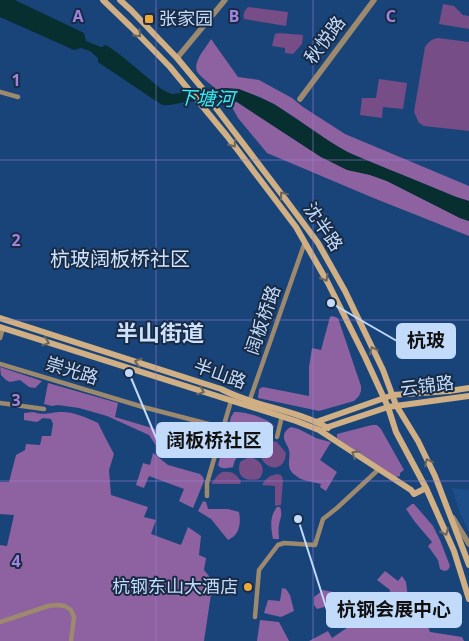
<svg xmlns="http://www.w3.org/2000/svg" width="469" height="641" font-family="'Noto Sans','Noto Sans SC',sans-serif">
  <style>
    .built { fill: #1e4e8a }
    .green { fill: #764d86 }
    .forest { fill: #8e61a0 }
    .water { fill: #072f30 }
    .lines { fill: none; stroke-linecap: round; stroke-linejoin: round }
    .minor { stroke: #9d896e; stroke-width: 4.5 }
    .tertiary { stroke: #9d896e; stroke-width: 5.5 }
    .secondary { stroke: #cfaf83; stroke-width: 6 }
    .oneway { stroke: #6b6660 }
    .grid { fill: none; stroke: #9f84dd; stroke-width: 1; stroke-opacity: 0.55 }
    .poi-dot { fill: #eca93a; stroke: #192b44; stroke-width: 2 }
    .labels { text-anchor: middle; stroke-width: 4; stroke-linejoin: round; paint-order: stroke }
    .poi-label { font-size: 18px; fill: #c3dbfb; stroke: #192b44; text-anchor: start }
    .street-label { font-size: 18px; fill: #c3dbfb; stroke: #192b44 }
    .water-label { font-size: 19px; font-style: italic; fill: #36ecee; stroke: #192b44 }
    .quarter-label { font-size: 20px; fill: #cee2fc; stroke: #192b44 }
    .district-label { font-size: 22px; font-weight: bold; fill: #cee2fc; stroke: #192b44 }
    .grid-label { font-size: 16px; text-anchor: middle; font-weight: bold; fill: #9f84dd; stroke: #192b44; stroke-width: 4; stroke-linejoin: round; paint-order: stroke }
    .leader { fill: none; stroke: #c3dbfb; stroke-width: 2 }
    .callout-dot { fill: #c3dbfb; stroke: #192b44; stroke-width: 2 }
    .callout { fill: #c3dbfb; stroke: #c3dbfb; stroke-width: 2 }
    .callout-label { font-size: 19px; text-anchor: middle; font-weight: bold; fill: #111 }
  </style>
  <rect width="100%" height="100%" fill="#19447a"/>
  <path class="built" d="M452,488L469,490V532L460,513Z"/>
  <g class="green">
    <path d="M443,4L454,6L463,15L469,16V29L439,24Z"/>
    <path d="M248,7L288,12L286,26L244,19C243,14 244,11 248,7Z"/>
    <path d="M279,33L303,35L302,44L293,54L285,53V48L272,46L275,34Z"/>
    <path d="M438,38L469,42V131L424,126L419,123L414,112L425,47C429,41 432,39 438,38Z"/>
    <path d="M379,79L407,83L403,109L383,107L382,118L360,115L362,98H376Z"/>
    <path d="M272,441L277,442L286,453C285,473 264,471 260,454L264,445Z"/>
    <path d="M250,457C261,460 267,469 259,479C245,482 236,477 240,462L245,459Z"/>
    <path d="M222,472C232,471 237,474 241,482L240,484H211L218,475Z"/>
    <path d="M278,474L282,476L283,481L281,505L275,506V486L262,485C266,478 270,475 278,474Z"/>
  </g>
  <g class="forest">
    <path d="M211,39L238,77L259,80L292,98L303,107L345,134L469,186V201L456,197C432,187 409,177 385,168C373,163 361,158 350,153C310,134 263,82 217,90C212,85 203,79 198,73C191,63 206,48 211,39Z"/>
    <path d="M228,100L237,102L321,157L387,181L460,218L469,221V236L371,197L267,153L238,118Z"/>
    <path d="M332,316L338,318L361,386V391L359,396L354,401L319,411L258,398L259,389L263,387L309,396V367L312,348L321,350L330,317Z"/>
    <path d="M0,367L42,381L35,388L29,387L20,380L10,382L6,380L1,375Z"/>
    <path d="M48,383L118,403L115,417L175,435L173,442L162,439L159,450L149,435L107,416L79,408L58,405L52,406L44,404Z"/>
    <path d="M33,412C46,416 50,412 62,412C75,412 87,418 98,423L106,439L114,454L109,470L111,495L148,507L144,517L156,520L151,534L181,545L188,527L201,536L199,555L206,558L204,570L213,581L204,641H0V545L7,546L14,515L0,514V482H9L16,455L25,450L26,444L40,445L42,436H51L53,424L51,419L43,418L37,422L24,420V413Z"/>
    <path d="M234,412C244,411 268,418 274,426C269,440 267,434 259,443C256,446 256,450 253,453C244,460 237,449 233,467C227,468 221,470 218,465L231,417Z"/>
    <path d="M372,425H377L381,429L404,470L400,473V476L396,477L337,438V434Z"/>
    <path d="M291,427C303,429 312,438 323,440C325,441 328,441 331,442L320,460L337,472L326,491L320,487L321,484C313,482 301,481 295,475C285,468 291,459 289,450C288,445 283,441 284,435C285,431 287,429 291,427Z"/>
    <path d="M153,453L168,465L200,474L203,477L204,481L193,508L179,501L184,489L149,476L144,488L136,485L143,463L150,465Z"/>
    <path d="M203,501L206,502L208,509H228L239,512C241,523 240,535 228,540L211,519L198,511Z"/>
    <path d="M412,504H414L433,526L440,540L450,566L448,570L444,571L440,569L438,560L428,546L432,542L415,522L406,509Z"/>
    <path d="M277,507H280C283,515 280,518 279,525C278,529 279,535 279,539H273C271,528 269,517 277,507Z"/>
    <path d="M385,571L398,581L402,576L406,582L408,598L431,601V604L418,612L428,626L430,632L462,637L464,641H309L328,631L332,638L378,607L376,600L364,598L371,594L389,596L390,590L377,580Z"/>
    <path d="M282,588L286,589L290,595L294,611L281,617L264,613L268,600L280,601Z"/>
    <path d="M323,590L352,596L350,604L342,602L317,609L314,605V597Z"/>
    <path d="M260,620L279,622L289,641H257Z"/>
  </g>
  <path class="water" d="M0,0H15L84,33L86,41L101,47L106,45C119,53 130,63 142,73C151,80 161,91 172,94L226,88L239,89L249,93L274,104L332,143L349,153L456,197L469,201V221L460,218L387,181L370,175L347,170L321,157L237,102C221,99 202,100 186,102C178,103 170,106 162,105L98,62V58L90,51L81,48L74,50L0,17Z"/>
  <g class="lines">
    <g class="minor">
      <path d="M0,92L18,97"/>
      <path d="M0,338L3,328"/>
      <path d="M0,364L143,407L224,428"/>
      <path d="M249,402L305,242"/>
      <path d="M0,403L44,409"/>
      <path d="M277,437L282,416"/>
      <path d="M207,496V483L231,401"/>
      <path d="M255,617L259,570L278,545L284,543L315,545L323,519L337,508L379,469"/>
      <path d="M0,622L48,606L57,605L65,606L71,610L74,617L71,641"/>
    </g>
    <g class="tertiary">
      <path d="M177,58L225,0"/>
      <path d="M300,99L374,0"/>
      <path d="M453,518L469,544"/>
    </g>
    <g class="secondary">
      <path d="M103,0L131,27L170,67L227,136L296,227L328,283L365,357L388,407L396,432L426,488L454,551L469,599"/>
      <path d="M120,0L131,10L177,58L202,88L216,108L286,200L318,243L345,291L383,370L396,405L418,441L435,476L469,565"/>
      <path d="M0,318L221,389C255,407 294,409 328,428"/>
      <path d="M0,327L296,421L319,430L411,490L414,494L426,488"/>
      <path d="M316,422L393,395L449,391L469,388"/>
      <path d="M325,428L388,407L469,396"/>
    </g>
  </g>
  <defs><path id="oneway-chevron" d="M-2-3.5L2.5 0L-2 3.5" fill="none" stroke-width="1.6" stroke-linecap="round" stroke-linejoin="round" transform="scale(1.25)"/></defs>
  <g class="oneway">
    <use href="#oneway-chevron" transform="translate(138 34) rotate(46)"/>
    <use href="#oneway-chevron" transform="translate(233 144) rotate(54)"/>
    <use href="#oneway-chevron" transform="translate(283 195) rotate(-127)"/>
    <use href="#oneway-chevron" transform="translate(325 278) rotate(60)"/>
    <use href="#oneway-chevron" transform="translate(46 342) rotate(18)"/>
    <use href="#oneway-chevron" transform="translate(373 350) rotate(-116)"/>
    <use href="#oneway-chevron" transform="translate(138 362) rotate(-163)"/>
    <use href="#oneway-chevron" transform="translate(201 391) rotate(19)"/>
    <use href="#oneway-chevron" transform="translate(355 454) rotate(-148)"/>
    <use href="#oneway-chevron" transform="translate(428 462) rotate(-116)"/>
    <use href="#oneway-chevron" transform="translate(445 532) rotate(66)"/>
  </g>
  <path class="grid" d="M156,0V641M313,0V641M0,160H469M0,320H469M0,481H469"/>
  <g class="poi-dot">
    <rect x="144" y="14" width="10" height="10" rx="2.5"/>
    <circle cx="248" cy="587" r="5"/>
  </g>
  <g class="labels">
    <g class="poi-label">
      <text x="159" y="25">张家园</text>
      <text x="238" y="593" text-anchor="end">杭钢东山大酒店</text>
    </g>
    <g class="street-label">
      <text transform="translate(325 40) rotate(-53)" y="6">秋悦路</text>
      <text transform="translate(323 227) rotate(56)" y="6">沈半路</text>
      <text transform="translate(263 320) rotate(-71)" y="6">阔板桥路</text>
      <text transform="translate(72 371) rotate(17)" y="6">崇光路</text>
      <text transform="translate(220 374) rotate(20)" y="6">半山路</text>
      <text transform="translate(427 386) rotate(-7)" y="6">云锦路</text>
    </g>
    <g class="water-label">
      <text transform="translate(206 98) rotate(2)" y="7">下塘河</text>
    </g>
    <g class="quarter-label">
      <text x="120" y="266">杭玻阔板桥社区</text>
    </g>
    <g class="district-label">
      <text x="160" y="341">半山街道</text>
    </g>
  </g>
  <g class="grid-label">
    <text x="78" y="22">A</text>
    <text x="234" y="22">B</text>
    <text x="391" y="22">C</text>
    <text x="16" y="86">1</text>
    <text x="16" y="246">2</text>
    <text x="16" y="406">3</text>
    <text x="16" y="567">4</text>
  </g>
  <path class="leader" d="M331 303L397 341M129 373L157 440M298 519L327 610"/>
  <g class="callout-dot">
    <circle cx="331" cy="303" r="5"/>
    <circle cx="129" cy="373" r="5"/>
    <circle cx="298" cy="519" r="5"/>
  </g>
  <g class="callout">
    <rect x="397" y="324" width="58" height="34" rx="5"/>
    <rect x="157" y="423" width="115" height="34" rx="5"/>
    <rect x="327" y="593" width="134" height="34" rx="5"/>
  </g>
  <g class="callout-label">
    <text x="426" y="347">杭玻</text>
    <text x="214" y="447">阔板桥社区</text>
    <text x="394" y="616">杭钢会展中心</text>
  </g>
</svg>
